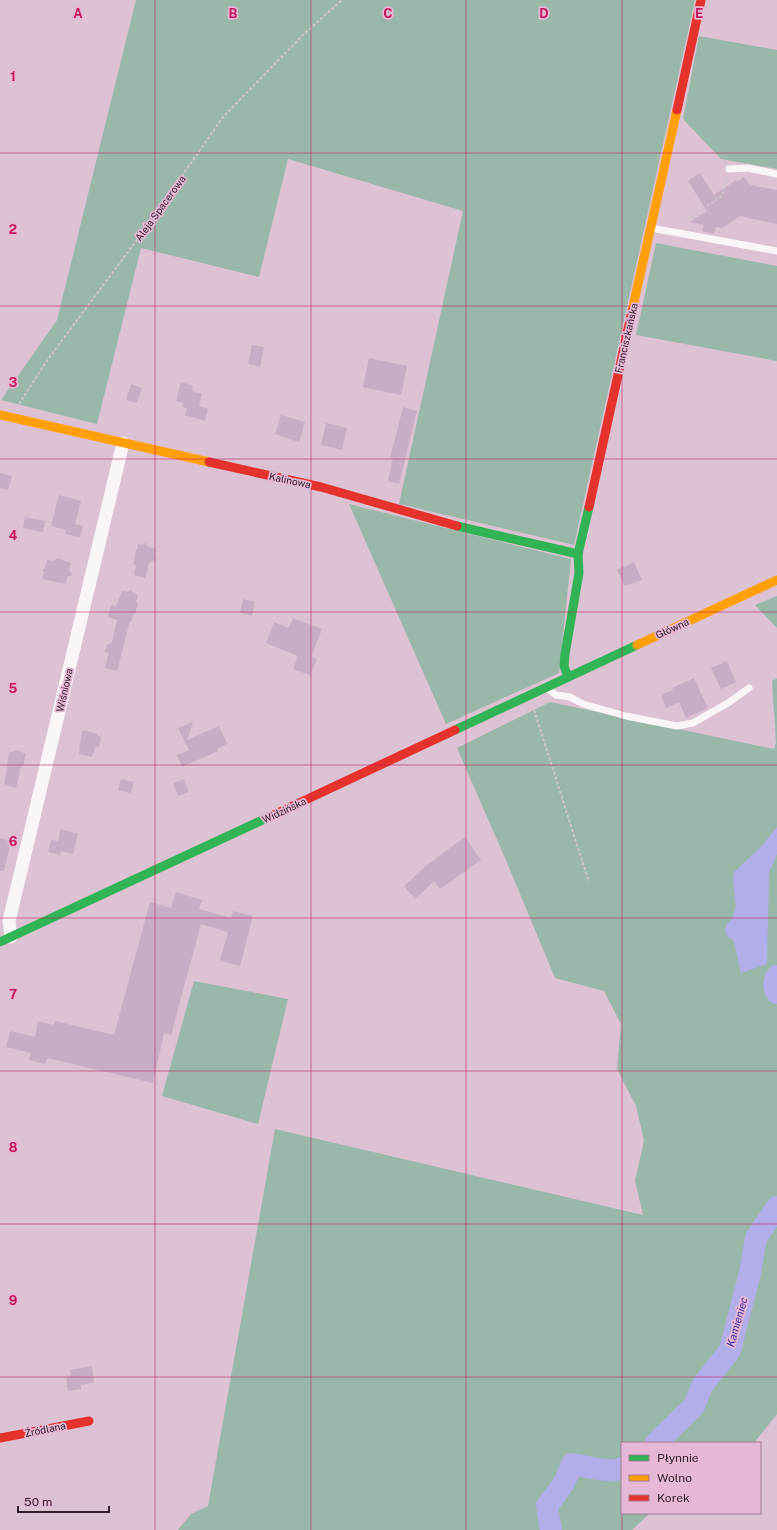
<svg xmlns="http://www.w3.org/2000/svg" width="777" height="1530" font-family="'Public Sans',sans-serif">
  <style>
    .green { fill: #9ab8aa }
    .water { fill: #b2aee9 }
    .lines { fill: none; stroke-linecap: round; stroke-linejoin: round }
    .river { stroke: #b2aee9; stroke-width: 22 }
    .building { fill: #c7aec5 }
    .path { stroke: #cdc5ca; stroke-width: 2; stroke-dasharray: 3 2; stroke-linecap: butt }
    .lane { stroke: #faf6f8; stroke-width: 7 }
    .street { stroke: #faf6f8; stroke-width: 13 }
    .fast { stroke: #30b455; stroke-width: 9 }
    .slow { stroke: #ff9f0a; stroke-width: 9 }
    .jam { stroke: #e5322d; stroke-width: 9 }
    .grid { fill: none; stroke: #c2185b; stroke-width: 1; stroke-opacity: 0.55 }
    .labels { text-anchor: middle; stroke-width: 3.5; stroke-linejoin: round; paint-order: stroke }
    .street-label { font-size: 10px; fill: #32212c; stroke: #e6b8d5 }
    .water-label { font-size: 11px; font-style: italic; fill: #3b2e9c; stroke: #e6b8d5 }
    .grid-label { font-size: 13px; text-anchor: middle; font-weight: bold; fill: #c2185b; stroke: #e6b8d5; stroke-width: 3.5; stroke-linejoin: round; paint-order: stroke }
  </style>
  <rect width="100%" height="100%" fill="#dcc2d2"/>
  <g class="green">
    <path d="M136,0H695L574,545L399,504L463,211L288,159L259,277L141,248L97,424L1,400L57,320Z"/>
    <path d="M699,36L777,50V169L721,159L683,119Z"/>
    <path d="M656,243L777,266V361L636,335Z"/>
    <path d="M349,504L571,559L559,673L446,724Z"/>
    <path d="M777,596V628L755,605Z"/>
    <path d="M777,678V1414L754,1443H622V1513H650L632,1530H178L191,1514L208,1506L275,1129L643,1215L635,1181L644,1141L636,1106L617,1069L621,1024L604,991L555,978L508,865L457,748L550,702L774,749L776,743L772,681Z"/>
    <path d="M194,981L288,999L258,1124L162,1096Z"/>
  </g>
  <path class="water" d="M777,827V854L769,873L767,964L741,973L734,941L727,936L725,930L727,924L733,917L736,907L733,881L734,872L760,848Z"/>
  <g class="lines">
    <g class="river">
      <path d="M777,976C773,981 774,989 777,993"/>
      <path d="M656,1443L694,1406L702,1386L730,1350L750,1273L756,1238L777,1207"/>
      <path d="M551,1530L547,1506L564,1483L572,1464C584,1466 611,1474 622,1468"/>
    </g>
  </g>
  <g class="building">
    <path d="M700,173L714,195L736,180L737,182L744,177L750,185L777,190V224L740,216L722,228L716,227L714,234L702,231L704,225L690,222L707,211L688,181Z"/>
    <path d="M252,345L264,347L260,367L248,364Z"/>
    <path d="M369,358L407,366L401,395L363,387Z"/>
    <path d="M181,382L193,386L192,391L202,394L199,406L208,409L205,421L185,415L187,408L182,407L183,403L176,401Z"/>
    <path d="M131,384L142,388L137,403L126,400Z"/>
    <path d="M403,407L417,411L399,484L388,481L393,458H390Z"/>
    <path d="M281,415L305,422L299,442L275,434Z"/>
    <path d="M326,423L347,428L342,450L321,445Z"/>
    <path d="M0,473L12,476L8,490L0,488Z"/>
    <path d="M59,495L81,501L75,524L83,526L80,537L65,534L66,530L51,526Z"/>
    <path d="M25,517L45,521L43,532L23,528Z"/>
    <path d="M146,543L148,547L156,549L154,555L156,559L149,563L145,578L134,575L136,565L133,564L138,544L142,545Z"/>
    <path d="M58,558L71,563L69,570L73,575L67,577L66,584L42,579L44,572L42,570L45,568L47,560L53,561Z"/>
    <path d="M634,562L642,580L625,586L617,570Z"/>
    <path d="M131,590L133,593L138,595L136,602L138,603L135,614H133L132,621H130L117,671L105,668L109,653L105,652L107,645L112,642L117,620L108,617L111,605L116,606L122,591L128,592Z"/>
    <path d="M243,599L255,602L252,616L240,613Z"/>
    <path d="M293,618L322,629L311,657L317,659L310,675L293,669L298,656L266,643L274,622L289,628Z"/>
    <path d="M727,661L736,682L721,689L711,668Z"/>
    <path d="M694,678L708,708L686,718L679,702L666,708L661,695L673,690L672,688Z"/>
    <path d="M193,722L187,740L219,726L227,744L217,749L218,751L182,767L177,755L189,750L178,728Z"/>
    <path d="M83,730L98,734V736L101,737L99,747L96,746L92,757L79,754L80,748L79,747Z"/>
    <path d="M17,750L26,754L23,766H21L16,788L4,785L9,753Z"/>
    <path d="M121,779L134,782L131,793L118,790Z"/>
    <path d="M184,779L189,792L178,796L173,783Z"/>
    <path d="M61,829L78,834L73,854L61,851L60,855L48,852L51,840L58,841Z"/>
    <path d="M465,837L481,860L440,889L434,881L415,899L404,886L424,868V867Z"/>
    <path d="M0,838L11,841L4,871H0Z"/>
    <path d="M176,892L202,900L199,909L231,918L233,911L253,916L240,966L220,961L228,932L201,924L171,1035L164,1033L153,1083L47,1058L45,1064L29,1060L31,1053L6,1047L10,1031L35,1037L38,1021L54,1025L55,1021L114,1035L150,902L171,908Z"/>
    <path d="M92,1366L94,1382L81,1385V1389L68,1391L66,1377L71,1376L70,1370Z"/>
  </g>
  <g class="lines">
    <g class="path">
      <path d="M682,223L722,196L727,178"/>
      <path d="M19,404L46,362L145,229L223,117L304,34L342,0"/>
      <path d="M534,710L589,882"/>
    </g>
    <g class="lane">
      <path d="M729,169L748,168L777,174"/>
      <path d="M651,228L777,251"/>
      <path d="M548,689L556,695L570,697L583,704L626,716L677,726L693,723L728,703L749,688"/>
    </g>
    <path class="street" d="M11,937L9,921L123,443"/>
    <g class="fast">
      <path d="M457,526L578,554"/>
      <path d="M568,677L564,666L565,654L579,573L578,554L589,507"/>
      <path d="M455,730L637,645"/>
      <path d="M0,942L269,817"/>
    </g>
    <g class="slow">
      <path d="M632,311L677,110"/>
      <path d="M0,415L209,462"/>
      <path d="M637,645L777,580"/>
    </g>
    <g class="jam">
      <path d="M677,110L701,0"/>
      <path d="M209,462L321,487L457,526"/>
      <path d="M589,507L632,311"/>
      <path d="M269,817L455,730"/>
      <path d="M0,1438L89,1421"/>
    </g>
  </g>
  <path class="grid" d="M155,0V1530M311,0V1530M466,0V1530M622,0V1530M0,153H777M0,306H777M0,459H777M0,612H777M0,765H777M0,918H777M0,1071H777M0,1224H777M0,1377H777"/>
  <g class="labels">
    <g class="street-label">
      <text transform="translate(160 208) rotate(-54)" y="4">Aleja Spacerowa</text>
      <text transform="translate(626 338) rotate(-77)" y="4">Franciszkańska</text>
      <text transform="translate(290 480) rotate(12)" y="4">Kalinowa</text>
      <text transform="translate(672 628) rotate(-25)" y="4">Główna</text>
      <text transform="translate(64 690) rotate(-77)" y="4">Wiśniowa</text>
      <text transform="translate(284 810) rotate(-25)" y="4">Widzińska</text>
      <text transform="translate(45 1429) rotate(-11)" y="4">Źródlana</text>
    </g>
    <g class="water-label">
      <text transform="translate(737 1322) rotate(-74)" y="4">Kamieniec</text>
    </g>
  </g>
  <g class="grid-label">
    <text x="78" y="18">A</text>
    <text x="233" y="18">B</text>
    <text x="388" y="18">C</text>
    <text x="544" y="18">D</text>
    <text x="699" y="18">E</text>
    <text x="13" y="81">1</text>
    <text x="13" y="234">2</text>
    <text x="13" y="387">3</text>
    <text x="13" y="540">4</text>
    <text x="13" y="693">5</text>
    <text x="13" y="846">6</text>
    <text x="13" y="999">7</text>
    <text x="13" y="1152">8</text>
    <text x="13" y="1305">9</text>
  </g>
  <rect x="621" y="1442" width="140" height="72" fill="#e6b8d5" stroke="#9e7c91"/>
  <rect x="629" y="1455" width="20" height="6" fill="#30b455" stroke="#9e7c91"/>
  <text x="657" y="1462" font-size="12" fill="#32212c">Płynnie</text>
  <rect x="629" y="1475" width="20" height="6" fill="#ff9f0a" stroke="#9e7c91"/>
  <text x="657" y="1482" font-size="12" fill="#32212c">Wolno</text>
  <rect x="629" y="1495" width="20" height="6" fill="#e5322d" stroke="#9e7c91"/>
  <text x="657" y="1502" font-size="12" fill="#32212c">Korek</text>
  <path d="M18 1506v6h91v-6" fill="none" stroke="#32212c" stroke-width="2"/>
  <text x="24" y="1506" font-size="12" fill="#32212c" stroke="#e6b8d5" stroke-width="3" paint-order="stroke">50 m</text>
</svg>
